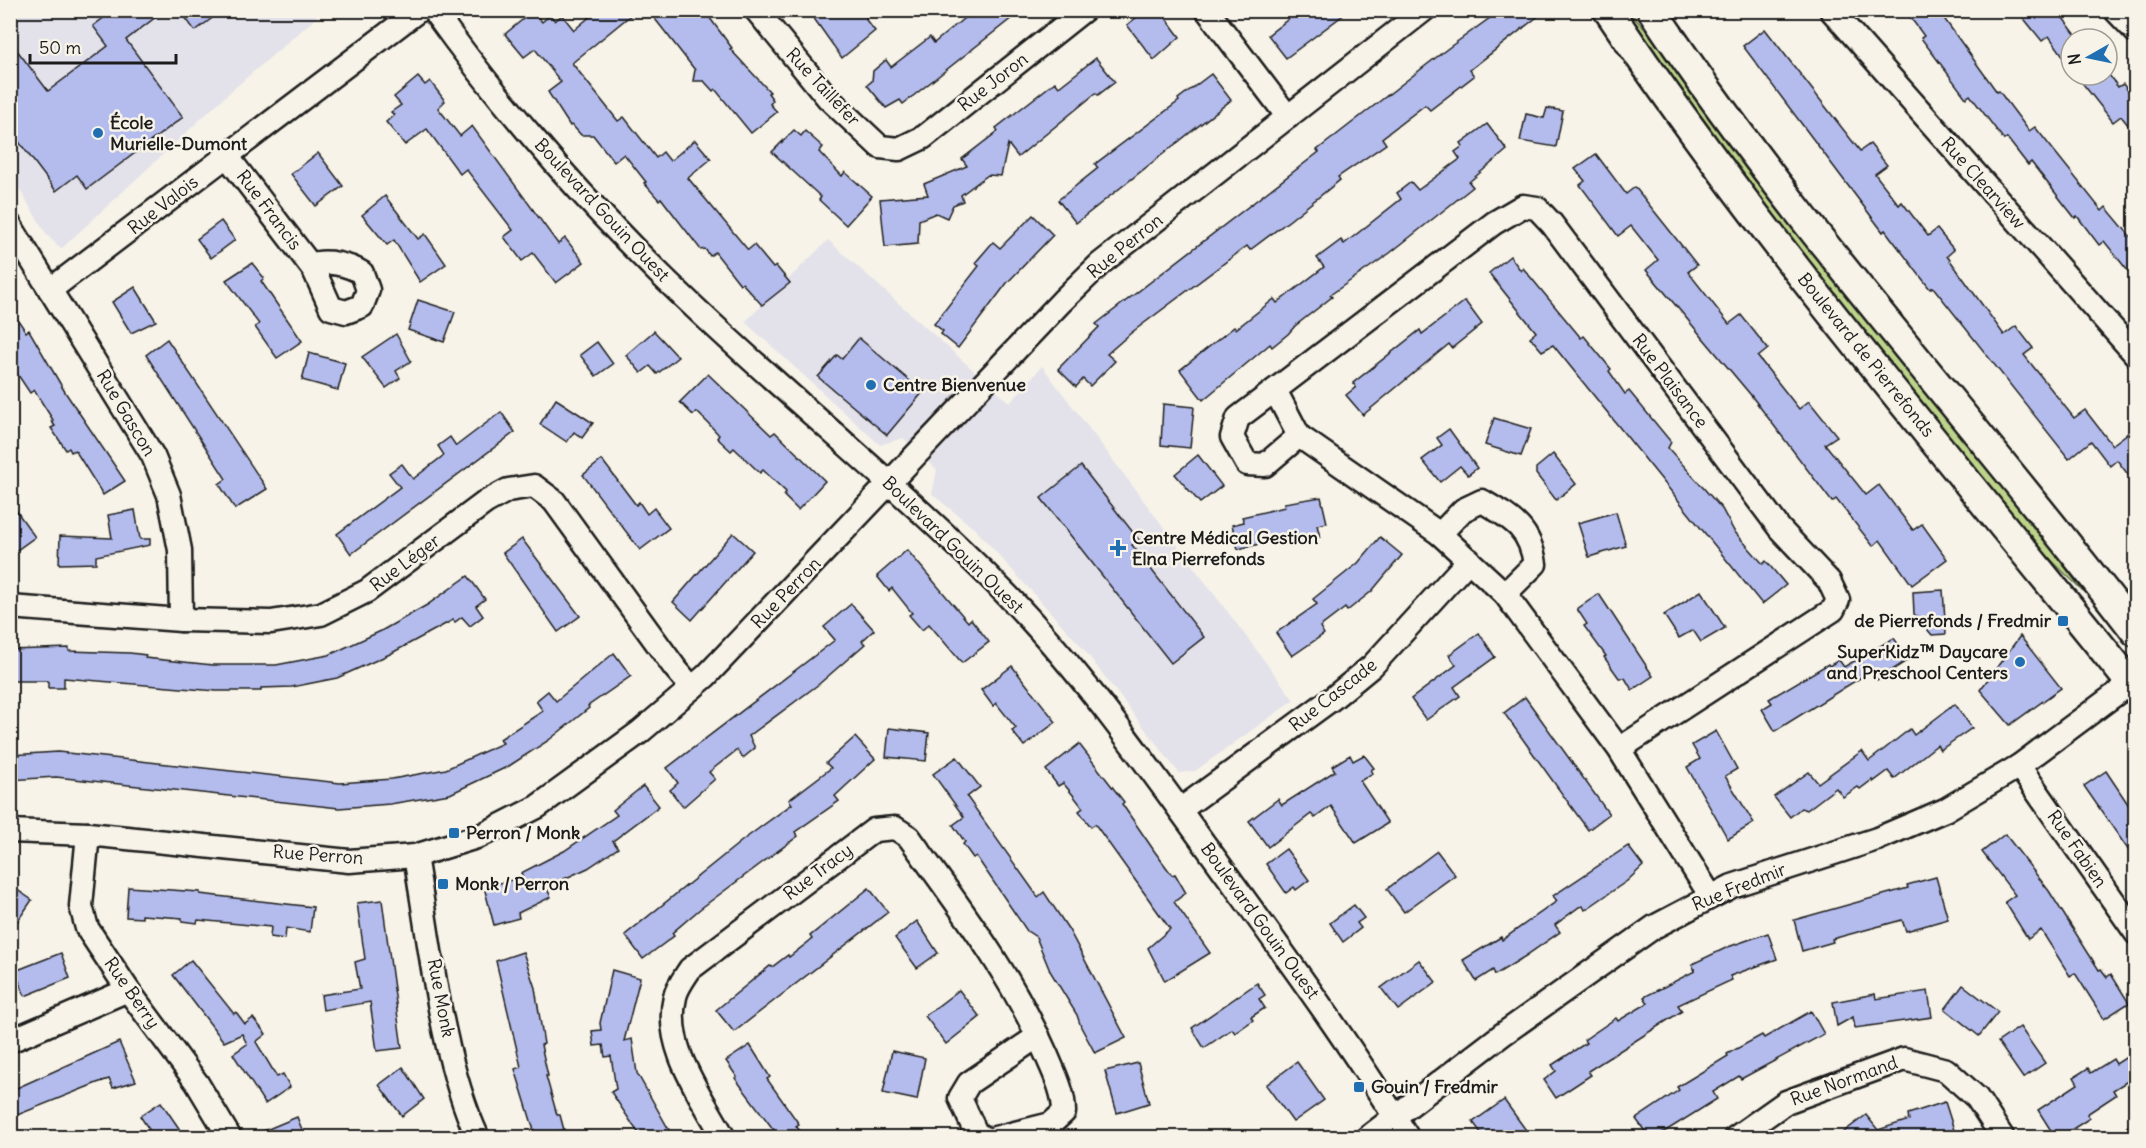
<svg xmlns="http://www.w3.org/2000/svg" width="2146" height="1148" font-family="Delius,sans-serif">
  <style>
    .built { fill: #e3e2ea }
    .green { fill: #bdd48a; stroke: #6c7853; stroke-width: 1.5 }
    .building { fill: #b3bced; stroke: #1c1c1c; stroke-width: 1.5 }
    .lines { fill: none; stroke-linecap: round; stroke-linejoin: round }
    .minor-casing { stroke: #1c1c1c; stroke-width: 27 }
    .major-casing { stroke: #1c1c1c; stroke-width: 33 }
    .minor { stroke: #f7f3e8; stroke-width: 22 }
    .major { stroke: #f7f3e8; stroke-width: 28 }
    .poi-dot { fill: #1f6fb2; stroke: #f7f3e8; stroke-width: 2 }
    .labels { text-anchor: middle; stroke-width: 5; stroke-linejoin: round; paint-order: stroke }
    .street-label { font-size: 18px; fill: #1c1c1c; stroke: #f7f3e8 }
    .poi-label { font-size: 18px; font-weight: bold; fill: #1c1c1c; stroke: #f7f3e8; text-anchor: start }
  </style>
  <rect width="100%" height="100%" fill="#f7f3e8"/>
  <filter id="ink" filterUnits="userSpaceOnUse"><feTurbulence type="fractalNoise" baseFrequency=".0167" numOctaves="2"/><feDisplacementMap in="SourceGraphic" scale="12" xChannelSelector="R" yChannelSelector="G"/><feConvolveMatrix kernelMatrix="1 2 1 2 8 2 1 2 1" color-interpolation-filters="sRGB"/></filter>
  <g filter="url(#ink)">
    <g class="built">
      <path d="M314,10L317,17L230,92L61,249L47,235L11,175L10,11Z"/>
      <path d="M828,240L1010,403L1042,366L1294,700L1195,771L1179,773L1081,646L976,530L932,494L937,470L903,438L880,445L745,322Z"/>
    </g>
    <path class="green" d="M1623,11H1629L1661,48L1771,199L2038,531L2083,591L2036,545L1863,332L1730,162Z"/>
    <g class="building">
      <path d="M114,10H165L126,40L183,117L87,189L77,175L56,191L10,130V41L48,91L108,46L93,26Z"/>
      <path d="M180,10H223L195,31Z"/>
      <path d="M598,10H637L572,63L618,121L624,117L656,158L663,152L670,161L695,140L711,159L688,178L748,250L754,245L773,268L776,266L790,283L762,305L742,283L740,284L715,252L710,256L705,249L701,250L661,198L659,200L644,183L646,182L624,154L614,162L593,135H581L572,125L570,126L548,92L561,82L535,49L524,57L505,34L533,11L542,22L550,15L555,21L562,15L574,30Z"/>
      <path d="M648,10H704L732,48L730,49L770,92L768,93L773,100L770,104L777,112L751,133L715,89L713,91L704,81H693L695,70Z"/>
      <path d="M808,10H867L866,20L875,31L842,58Z"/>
      <path d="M974,10H1022L903,104L900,100L886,108L867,85L872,81L873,71L886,60L891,67L930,37L934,43Z"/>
      <path d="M1130,10H1160L1180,37L1154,60L1127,25L1137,17Z"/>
      <path d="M1300,10H1350L1286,58L1268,35Z"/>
      <path d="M1501,10H1546L1470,70L1474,76L1430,110L1425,105L1382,138L1386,144L1338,177L1340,180L1290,220L1250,250L1247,246L1131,333L1107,354L1115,361L1090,386L1083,379L1076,387L1058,369L1099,327L1096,324L1319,152L1317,150L1447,49Z"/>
      <path d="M1905,10H1938L1997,92L1999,91L2029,131L2035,127L2102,211L2106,207L2136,243V281L2104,241L2099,245L2077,216L2075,218L2031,162L2028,165L2007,138L2004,140L1970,95L1966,98L1921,38L1924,36Z"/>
      <path d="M2017,10H2057L2079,39H2071V67L2049,36L2042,41Z"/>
      <path d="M1765,29L1860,151L1870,144L1887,165L1875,174L1899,205L1902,202L1928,236L1937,229L1954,250L1947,256L2004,335L2016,326L2033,348L2024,355L2074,418L2085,410L2112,445L2136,427V485L2117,460L2110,466L2091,441L2069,459L1933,287L1930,289L1885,230L1883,232L1743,46Z"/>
      <path d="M1096,58L1115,82L1098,95L1096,93L1018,157L1008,144L1001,176L988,175L961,195L963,201L953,205L947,218L936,213L919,220L918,244L885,247L880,199L928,195L924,184L967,166L962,159L998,131L996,128L1055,82L1059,87Z"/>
      <path d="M1211,74L1231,100L1076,223L1058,200L1098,168L1095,164L1179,101L1178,99Z"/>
      <path d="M2076,75H2109L2118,87L2123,84L2136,101V135L2121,116L2113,122Z"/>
      <path d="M418,77L425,85L430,81L445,101L438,108L460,136L472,126L558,244L565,238L584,262L556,283L533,253L522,261L504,237L513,230L466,169L460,174L427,129L405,145L386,122L394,115L391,112L401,105L394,97Z"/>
      <path d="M1547,108L1563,111L1556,147L1520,141L1526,114L1544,118Z"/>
      <path d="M1487,124L1507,150L1469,182L1473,187L1390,253L1330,295L1332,297L1295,326L1288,334L1272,347L1270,344L1203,400L1180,370L1234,327L1236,329L1274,299L1277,303L1324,267L1317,258L1341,240L1344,244L1401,199L1397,193L1411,182L1418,190L1460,159L1455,152L1463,146L1461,143Z"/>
      <path d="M794,130L801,136L805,131L823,147L819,152L842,176L845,172L872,196L846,225L819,200L821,197L772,152Z"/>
      <path d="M318,153L343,186L316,206L291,174Z"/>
      <path d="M1596,154L1626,194L1635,187L1670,231L1697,265L1688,272L1729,324L1741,315L1768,349L1758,357L1799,409L1809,401L1837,436L1825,444L1866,495L1879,485L1913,530L1922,524L1947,559L1912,585L1880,540L1873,546L1836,499L1832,502L1750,394L1646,270L1658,260L1631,226L1618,236L1580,185L1585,181L1575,169Z"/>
      <path d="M385,196L418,239L425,234L446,264L420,282L394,240L387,245L362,215Z"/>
      <path d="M1033,215L1053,235L1007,283L958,348L941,334L943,331L934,324L979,266L975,263L993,242L1000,248Z"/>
      <path d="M221,221L235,240L211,258L197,239Z"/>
      <path d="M1510,256L1521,271L1523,268L1581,338L1584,336L1611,369L1609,371L1625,394L1629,391L1671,442L1668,448L1722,509L1734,531L1763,564L1766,561L1786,585L1762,604L1553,345L1542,351L1530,337L1536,332L1489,273Z"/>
      <path d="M252,263L264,278L261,281L302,341L277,358L255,327L259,324L226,280Z"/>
      <path d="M135,287L156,321L131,333L112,302Z"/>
      <path d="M418,300L455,312L444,342L408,330Z"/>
      <path d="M1465,301L1482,324L1452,348L1449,344L1363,415L1346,395L1356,387L1353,383L1420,330L1422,334Z"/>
      <path d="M10,308L26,332L29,330L65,392L125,481L103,495L75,450L71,452L69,448L66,450L51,428L55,426L51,421L53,420L34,390L30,393L10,363Z"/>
      <path d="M654,331L678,357L657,374L650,366L641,373L626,355Z"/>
      <path d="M396,334L411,361L396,371L400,378L386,388L362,357Z"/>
      <path d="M859,338L923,392L887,435L818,377L837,355L842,359Z"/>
      <path d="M167,339L267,489L235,509L219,484L226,479L146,355Z"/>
      <path d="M597,342L613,364L596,376L580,355Z"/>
      <path d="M309,353L345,363L338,390L302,380Z"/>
      <path d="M708,374L771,435L775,432L825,481L798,510L784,496L786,492L763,470L760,473L734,448L731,451L717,438L719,435L708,423L697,412L693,415L680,402Z"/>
      <path d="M556,399L593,423L582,438L574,432L567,442L540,424Z"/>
      <path d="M1163,404L1194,407L1190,448L1161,445Z"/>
      <path d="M501,412L515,432L351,554L337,534L400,487L389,473L402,464L413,479L444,455L438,446L450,437L456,446Z"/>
      <path d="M1494,418L1531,429L1521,456L1485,445Z"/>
      <path d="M1449,429L1477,468L1468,475L1460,466L1440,482L1422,460L1442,445L1437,438Z"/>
      <path d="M1553,454L1576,484L1556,500L1536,474V468Z"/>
      <path d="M1198,455L1222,486L1200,503L1175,474Z"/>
      <path d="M602,460L636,505L639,502L647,514L654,508L669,528L640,550L583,475Z"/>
      <path d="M1081,466L1139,540L1132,545L1204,637L1171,663L1041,498Z"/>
      <path d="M1321,497L1327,523L1317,525L1320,537L1300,541L1299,535L1238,549L1232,525L1244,522L1242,517L1285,507L1284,503Z"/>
      <path d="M10,502L35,537L10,555Z"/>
      <path d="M135,510L140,539H150V545L96,556V563L59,564L60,536L112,538L108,515Z"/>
      <path d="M1616,512L1626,546L1589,557L1578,523Z"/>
      <path d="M733,533L753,551L692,620L673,602Z"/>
      <path d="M1380,537L1402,555L1372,591L1347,611L1345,608L1320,627L1324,634L1292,656L1276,633L1317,604L1313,599L1358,563Z"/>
      <path d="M522,539L580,616L558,632L503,553Z"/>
      <path d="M907,550L968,622L971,619L989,642L962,663L929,624L922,630L909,615L912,613L892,588L889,591L877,576Z"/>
      <path d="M468,576L485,599L476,606L483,616L470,626L462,617L455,622L453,620L390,654L337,678L292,687L261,688V691H216L64,678V688H48V681H10V650L69,648V651L130,653L146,655L145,658L213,665H276L329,655L381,631L427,605Z"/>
      <path d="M1943,590L1946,634L1932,635L1914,614L1913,592Z"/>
      <path d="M1701,591L1725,628L1701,642L1693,630L1679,638L1664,615Z"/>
      <path d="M1599,594L1653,676L1632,690L1625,678H1619L1604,657L1606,656L1584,626L1587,624L1577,609Z"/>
      <path d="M851,604L874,630L862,641L865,644L819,684L749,736L755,748L743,758L737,750L709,772L715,779L683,807L670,790L678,783L667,768L835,640L824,627Z"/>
      <path d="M1479,633L1495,657L1454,687L1460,696L1426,720L1411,699L1456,665L1449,655Z"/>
      <path d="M2020,636L2061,688L2010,725L1980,690Z"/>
      <path d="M1894,638L1908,660L1877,680L1871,671L1775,731L1762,709L1772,703L1769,699L1828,664L1829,666L1839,660L1844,667Z"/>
      <path d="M614,653L631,676L588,706L589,708L549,740L509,766L450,794L390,804L339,808L56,777L10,780V755L58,752L340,783L392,779L446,769L503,743L500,739L543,711L536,701L548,691L556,701Z"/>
      <path d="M1012,666L1056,722L1024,746L1012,731L1016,728L996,703L993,706L981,690Z"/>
      <path d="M1525,697L1609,814L1588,830L1504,713Z"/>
      <path d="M1955,704L1972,728L1940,750L1937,745L1894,779L1888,771L1873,782L1872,780L1860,789L1858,787L1843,797L1836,788L1807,810L1801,808L1790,817L1774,797L1809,772L1818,783L1862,751L1869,761L1910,729L1914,735Z"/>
      <path d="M889,728L929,733L926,761L886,757Z"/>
      <path d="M1716,731L1737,769L1725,776L1754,823L1728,839L1687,767L1700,759L1692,745Z"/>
      <path d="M855,737L875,759L835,796L839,801L795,832L798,836L700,909L672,933L674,936L643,959L625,935L743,840L792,804L789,800L831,768L826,763Z"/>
      <path d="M1079,744L1124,802L1122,804L1155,852L1172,875L1175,874L1186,893L1174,902L1210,953L1165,981L1148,948L1170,929L1095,824L1091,827L1079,811L1083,808L1073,795L1063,783L1058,786L1046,770Z"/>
      <path d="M1350,755L1353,761L1364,755L1374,768L1371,770L1373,773L1360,781L1388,823L1356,843L1331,806L1315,818L1311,814L1268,847L1249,821L1278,799L1282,805L1335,771L1332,766Z"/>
      <path d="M957,757L980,787L967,797L1038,897L1044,892L1069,930L1126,1038L1095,1053L1081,1027L1077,1015L1050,971L1036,937L1027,931L976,856L973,858L963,844L965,842L953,825L964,817L933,774Z"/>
      <path d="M2106,771L2136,816V861L2084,786Z"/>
      <path d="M643,786L659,806L613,841L618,848L588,868L546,887L551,897L518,913L519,918L494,925L484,887L523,877L521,873L564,851L617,815L613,810Z"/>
      <path d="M2005,834L2049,891L2099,970L2101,969L2107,977L2111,974L2129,1003L2104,1019L2075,973L2070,976L2041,930L2028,939L2005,902L2015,895L1982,852Z"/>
      <path d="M1628,846L1643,866L1627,881L1585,910L1583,906L1579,907L1555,925L1560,932L1524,957L1495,975L1493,970L1476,981L1463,960L1501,937L1502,940L1557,901L1553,896Z"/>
      <path d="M1286,849L1309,880L1296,890L1294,887L1286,893L1266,864Z"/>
      <path d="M1437,851L1455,875L1404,912L1387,889Z"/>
      <path d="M1936,877L1948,919L1906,931L1902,920L1832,939L1833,942L1802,951L1794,920L1908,888L1907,885Z"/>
      <path d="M10,885L32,900L10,932Z"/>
      <path d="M128,887L200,892V894L313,907L310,932L286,928L285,939L270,937L271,927L198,920L197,923L182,921V918L142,915V918L126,917Z"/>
      <path d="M869,888L888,912L734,1032L716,1010L770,966L772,967L788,955L789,957L812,939L810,936Z"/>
      <path d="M382,900L402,1048L377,1051L370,1002L323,1010L321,995L360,989L355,962L365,959L357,903Z"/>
      <path d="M1354,905L1364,918L1357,923L1361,928L1343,942L1330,923Z"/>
      <path d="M917,921L938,953L917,968L895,938Z"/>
      <path d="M1768,933L1777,959L1730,976L1732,980L1678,1005L1682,1011L1588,1071L1591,1075L1556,1098L1544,1080L1556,1071L1552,1065L1586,1043L1584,1040L1616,1018L1618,1021L1648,1003L1644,997L1695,971L1692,964L1728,947Z"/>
      <path d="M523,952L535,988L544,1044L541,1045L548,1076H546L557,1115H560L564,1130L536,1137L515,1069L521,1067L496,961Z"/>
      <path d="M61,953L70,978L25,996L15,971Z"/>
      <path d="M191,960L234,1014L236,1012L245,1024L253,1018L266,1034L256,1042L277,1077L283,1074L290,1087L265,1104L233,1054L247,1044L242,1034L224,1042L173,975Z"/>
      <path d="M1419,960L1436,982L1398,1010L1381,988Z"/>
      <path d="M612,970L640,978L624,1041L632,1039L637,1073L673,1137H641L611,1092L616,1089L611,1056L605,1057L603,1045L594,1046L592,1031L601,1030L600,1023Z"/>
      <path d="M1257,983L1265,995L1259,999L1265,1008L1251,1017L1253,1020L1235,1033L1232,1029L1204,1048L1192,1028Z"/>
      <path d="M1963,985L1998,1012L1979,1036L1945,1009Z"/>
      <path d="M959,990L980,1017L946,1044L925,1016Z"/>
      <path d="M1928,991L1932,1017L1855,1028L1853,1017L1837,1026L1833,1002L1875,994L1876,999Z"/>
      <path d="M1811,1011L1824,1034L1741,1079L1739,1076L1713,1092L1717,1099L1656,1137H1649L1636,1119L1679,1090L1677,1087L1728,1056L1727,1054L1762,1035L1764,1038Z"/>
      <path d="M2020,1027L2045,1063L2023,1078L1998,1042Z"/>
      <path d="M119,1042L136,1081L113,1088L109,1079L97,1083L10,1118V1091Z"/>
      <path d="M750,1045L770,1077L767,1079L799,1124L796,1126L805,1137H779L735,1078L737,1077L726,1061Z"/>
      <path d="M892,1051L925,1058L917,1100L883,1093Z"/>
      <path d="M2136,1051V1076L2113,1090L2116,1095L2087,1114L2090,1118L2060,1137H2055L2038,1110L2078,1084L2074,1077L2088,1068L2091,1073L2113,1059L2116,1064Z"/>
      <path d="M1297,1062L1324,1100L1293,1122L1266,1085Z"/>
      <path d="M1138,1063L1149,1103L1117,1113L1105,1071Z"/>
      <path d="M403,1067L424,1099L402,1116L379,1085Z"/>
      <path d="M1504,1100L1531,1137H1484L1473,1122Z"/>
      <path d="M161,1102L185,1137H154L140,1116Z"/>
      <path d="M1945,1102L1955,1133L1940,1137H1837L1866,1115L1878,1130L1909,1120L1908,1114Z"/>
      <path d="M297,1117L305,1137H249Z"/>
    </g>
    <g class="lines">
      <g class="minor-casing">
        <g id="minor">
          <path d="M433,10C506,112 599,218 691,304C794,402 906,492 1006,594C1082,672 1147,765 1211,853C1279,947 1347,1039 1408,1138"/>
          <path d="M756,10L828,98L880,147L899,149L924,137L1084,10"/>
          <path d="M1207,10L1288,117"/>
          <path d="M1831,10L2136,355"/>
          <path d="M2115,10L2136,32"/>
          <path d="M227,156L314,270L331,308L346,312L362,306L368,290L362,273C350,265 325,259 311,265"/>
          <path d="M10,225L153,456L169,495L180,550L181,620"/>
          <path d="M50,290L419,10"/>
          <path d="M1275,390L1238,418L1232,437L1247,464L1265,465L1299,436"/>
          <path d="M1440,534L1463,510L1482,501C1512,519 1530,528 1535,564L1505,594"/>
          <path d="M10,607L181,620L271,622L321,614L367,591L486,502L508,490L534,486L554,501L675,668L692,688"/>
          <path d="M1619,749L1833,610L1838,600L1829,581L1780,529L1552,224L1537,208L1523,206L1494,223L1275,390L1299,436L1440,534L1505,594L1619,749L1710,895"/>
          <path d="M2019,766L2136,933"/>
          <path d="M1180,810L1333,698L1372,666L1469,560"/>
          <path d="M10,831L88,834L349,861L415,856L480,836L537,807L640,732L706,676L1062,301L1100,264L1424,10"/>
          <path d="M88,834L81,906L87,928L128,990L197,1083L230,1138"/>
          <path d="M415,856C430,943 441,1059 478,1138"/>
          <path d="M10,1041L128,990"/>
          <path d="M724,1138C701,1095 663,1047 675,997C677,987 685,977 690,969L874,830L895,828L909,837C961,909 1011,974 1047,1056C1055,1075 1064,1092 1064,1112L1051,1124L995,1138"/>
          <path d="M984,1138L976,1133L960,1098L969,1083L1038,1036"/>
          <path d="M1367,1138L1503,1034L1654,927L1732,886L1877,839L1945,810L2019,766L2136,679"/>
          <path d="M1735,1138L1786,1102L1904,1059L1946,1070L1977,1098L2003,1138"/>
          <path d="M2134,1138L2136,1136"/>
        </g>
      </g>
      <g class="major-casing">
        <g id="major">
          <path d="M1608,10C1768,249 1957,466 2136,690"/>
          <path d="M1652,10C1798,229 1976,423 2136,632"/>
        </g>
      </g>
      <use href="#minor" class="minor"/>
      <use href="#major" class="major"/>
    </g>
  </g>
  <g class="poi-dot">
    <circle cx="98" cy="133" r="6"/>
    <circle cx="871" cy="385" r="6"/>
    <path d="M1115 539h6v6h6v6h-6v6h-6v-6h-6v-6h6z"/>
    <rect x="2057" y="615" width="12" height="12" rx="3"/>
    <circle cx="2020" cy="662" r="6"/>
    <rect x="448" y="827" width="12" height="12" rx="3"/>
    <rect x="437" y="878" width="12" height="12" rx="3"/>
    <rect x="1353" y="1081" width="12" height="12" rx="3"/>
  </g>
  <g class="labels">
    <g class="street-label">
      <text transform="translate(993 82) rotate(-38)" y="6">Rue Joron</text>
      <text transform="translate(823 87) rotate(47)" y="6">Rue Taillefer</text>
      <text transform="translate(1983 183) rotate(48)" y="6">Rue Clearview</text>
      <text transform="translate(163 205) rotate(-38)" y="6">Rue Valois</text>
      <text transform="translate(269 210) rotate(53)" y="6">Rue Francis</text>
      <text transform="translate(602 210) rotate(47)" y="6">Boulevard Gouin Ouest</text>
      <text transform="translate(1125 246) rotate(-39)" y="6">Rue Perron</text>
      <text transform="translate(1866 355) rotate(51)" y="6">Boulevard de Pierrefonds</text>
      <text transform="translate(1670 381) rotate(53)" y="6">Rue Plaisance</text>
      <text transform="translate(126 413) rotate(59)" y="6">Rue Gascon</text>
      <text transform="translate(953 545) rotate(44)" y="6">Boulevard Gouin Ouest</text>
      <text transform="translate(405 563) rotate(-37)" y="6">Rue Léger</text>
      <text transform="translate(786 593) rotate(-46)" y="6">Rue Perron</text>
      <text transform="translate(1333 695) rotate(-38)" y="6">Rue Cascade</text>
      <text transform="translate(2077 849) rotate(55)" y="6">Rue Fabien</text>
      <text transform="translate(318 855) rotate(4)" y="6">Rue Perron</text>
      <text transform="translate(818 872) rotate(-37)" y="6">Rue Tracy</text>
      <text transform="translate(1739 887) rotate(-22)" y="6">Rue Fredmir</text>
      <text transform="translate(1260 921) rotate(54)" y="6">Boulevard Gouin Ouest</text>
      <text transform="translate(132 993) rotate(55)" y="6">Rue Berry</text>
      <text transform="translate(441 998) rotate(79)" y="6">Rue Monk</text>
      <text transform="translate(1844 1081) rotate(-20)" y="6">Rue Normand</text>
    </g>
    <g class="poi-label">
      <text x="110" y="129">École<tspan x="110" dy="21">Murielle-Dumont</tspan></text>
      <text x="883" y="391">Centre Bienvenue</text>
      <text x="1132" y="544">Centre Médical Gestion<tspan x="1132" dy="21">Elna Pierrefonds</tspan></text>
      <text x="2051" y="627" text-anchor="end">de Pierrefonds / Fredmir</text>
      <text x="2008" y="658" text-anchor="end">SuperKidz™ Daycare<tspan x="2008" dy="21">and Preschool Centers</tspan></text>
      <text x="466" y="839">Perron / Monk</text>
      <text x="455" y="890">Monk / Perron</text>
      <text x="1371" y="1093">Gouin / Fredmir</text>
    </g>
  </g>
  <rect width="2146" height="1148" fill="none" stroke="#f7f3e8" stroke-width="36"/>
  <rect x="18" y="18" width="2110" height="1112" fill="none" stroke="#1c1c1c" stroke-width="2" filter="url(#ink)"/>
  <g transform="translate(2089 57) rotate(261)"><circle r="28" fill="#f7f3e8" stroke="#9f9d96" stroke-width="1.5"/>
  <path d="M0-4.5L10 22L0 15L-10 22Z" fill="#1f6fb2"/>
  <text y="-9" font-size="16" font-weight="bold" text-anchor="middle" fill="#1c1c1c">N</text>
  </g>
  <path d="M30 54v9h146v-9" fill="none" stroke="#1c1c1c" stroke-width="3"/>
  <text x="39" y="54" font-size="18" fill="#1c1c1c" stroke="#f7f3e8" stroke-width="4.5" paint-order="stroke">50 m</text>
</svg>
